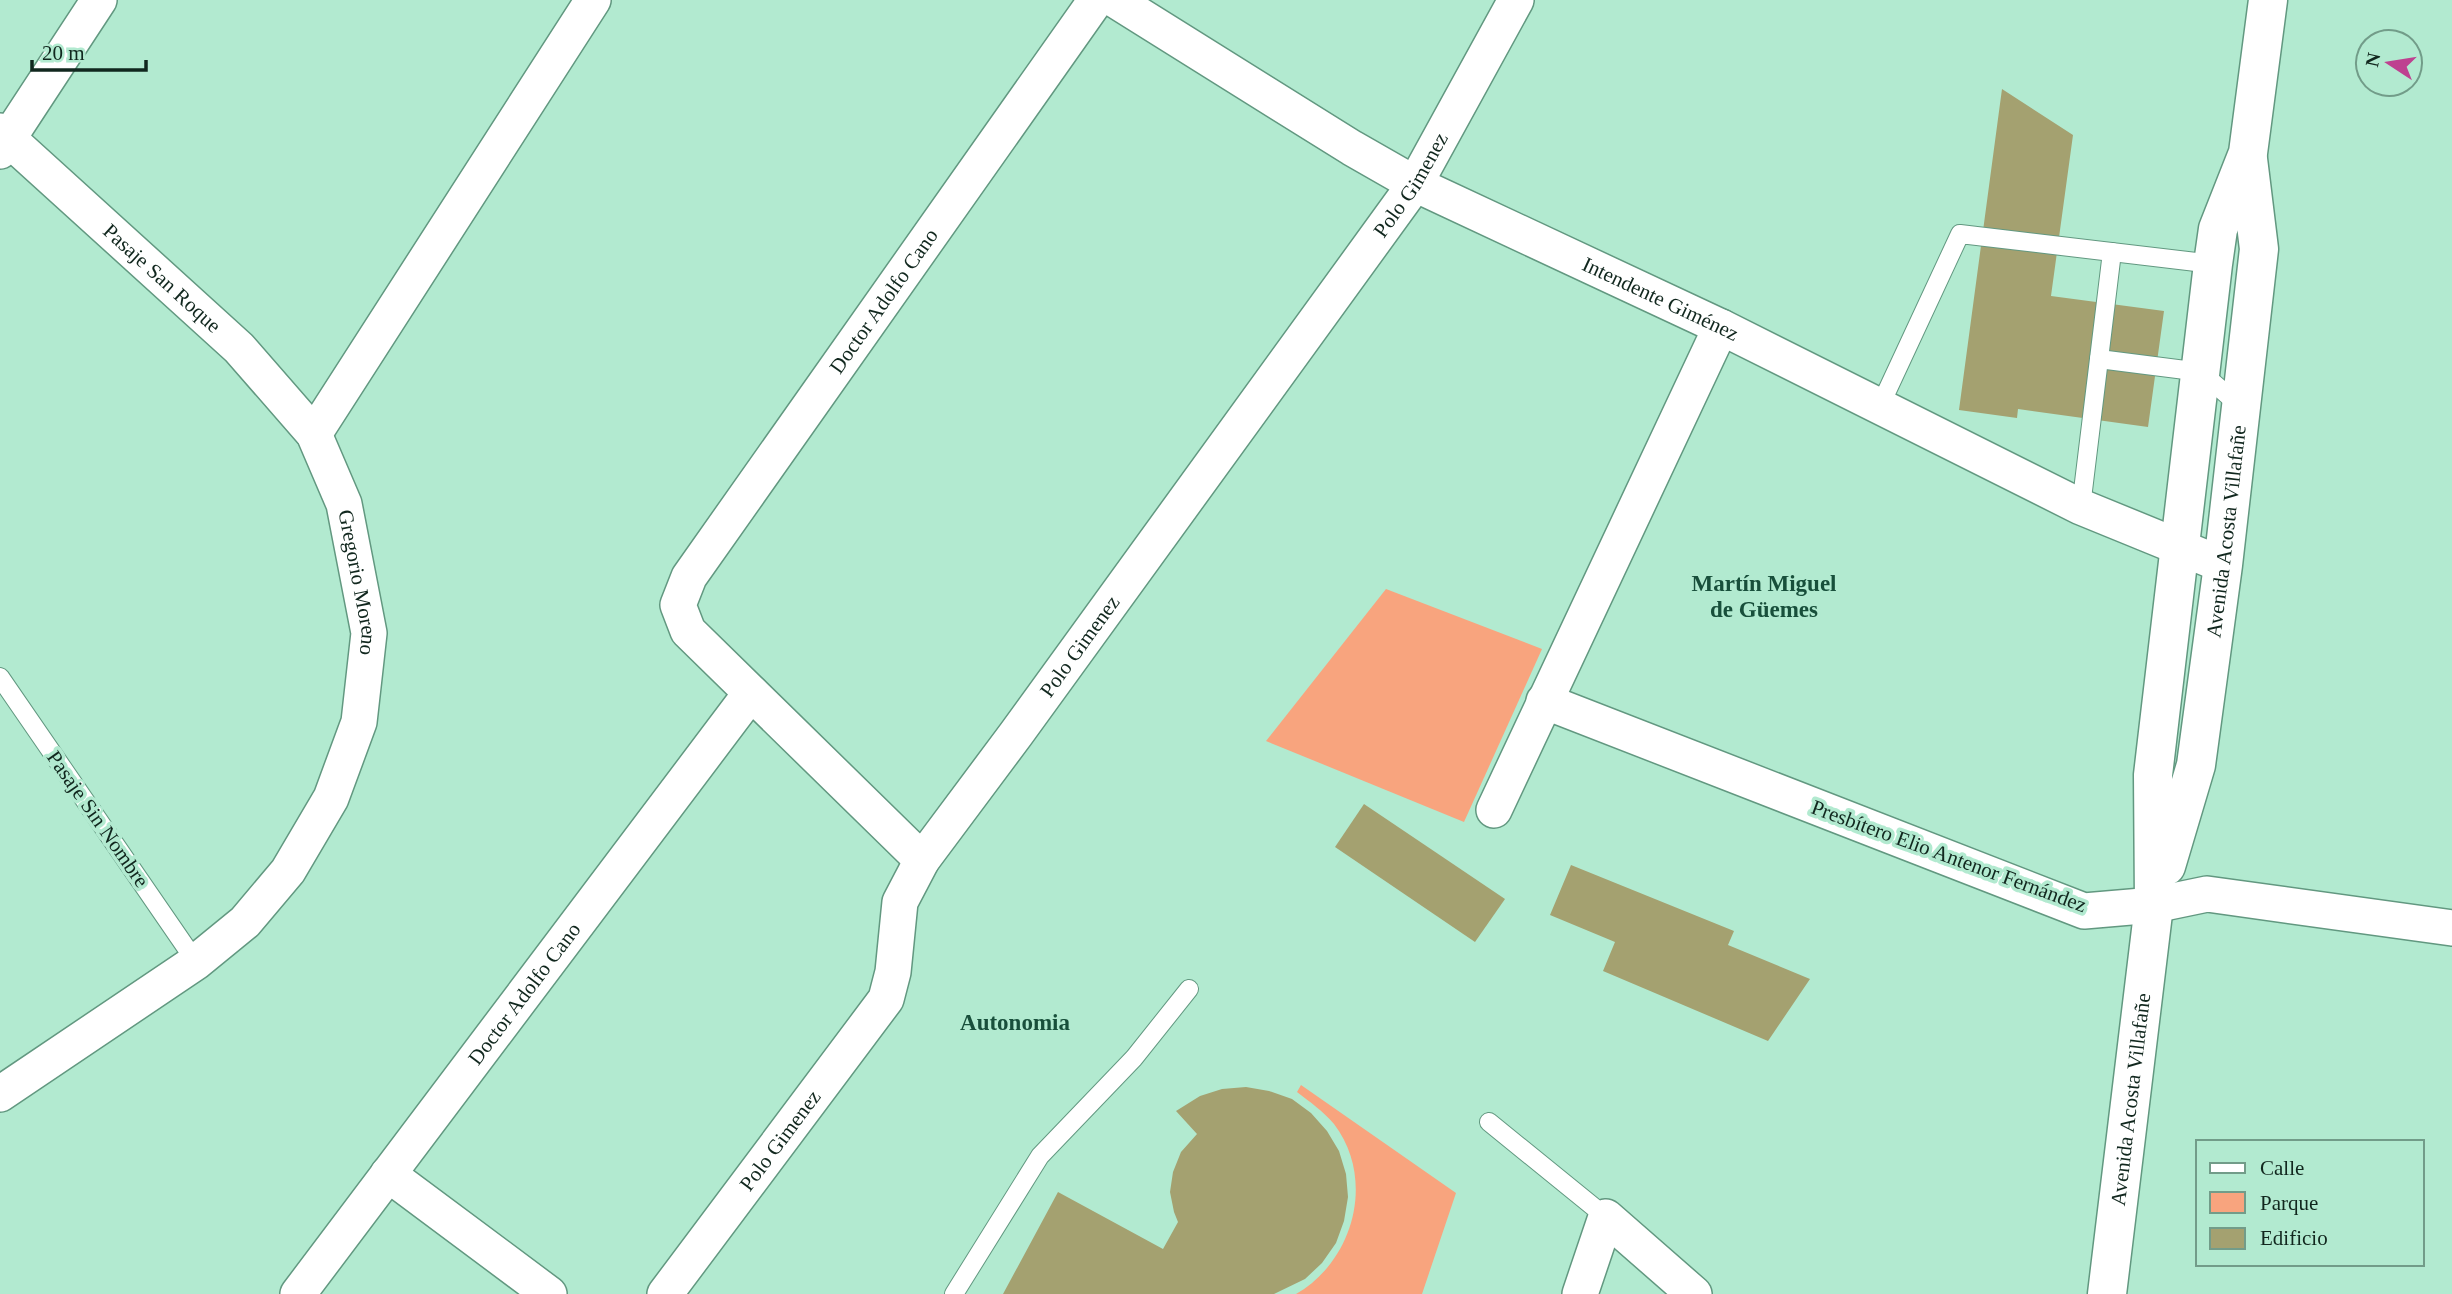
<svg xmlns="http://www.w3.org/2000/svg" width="2452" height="1294" font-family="'Times New Roman',serif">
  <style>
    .green { fill: #f8a47e }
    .building { fill: #a4a170 }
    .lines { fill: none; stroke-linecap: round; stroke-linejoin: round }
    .service-casing { stroke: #629880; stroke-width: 20 }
    .minor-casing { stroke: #629880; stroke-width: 38 }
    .primary-casing { stroke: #629880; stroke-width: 41 }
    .service { stroke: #fff; stroke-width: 18 }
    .minor { stroke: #fff; stroke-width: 35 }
    .primary { stroke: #fff; stroke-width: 38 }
    .labels { text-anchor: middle; stroke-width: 7; stroke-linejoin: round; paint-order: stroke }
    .street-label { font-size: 21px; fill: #11271e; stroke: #b2ead0 }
    .neighbourhood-label { font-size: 23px; font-weight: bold; fill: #184f3b; stroke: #b2ead0 }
  </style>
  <rect width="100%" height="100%" fill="#b2ead0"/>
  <g class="green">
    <path d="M1386,589L1542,649L1464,822L1266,741Z"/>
    <path d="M1301,1085L1456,1193L1422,1294H1296C1354,1261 1376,1179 1334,1124C1323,1111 1310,1102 1297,1092Z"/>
  </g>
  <g class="building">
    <path d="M2002,89L2073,135L2051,296L2164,311L2148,427L2018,409L2017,418L1959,410Z"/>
    <path d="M1364,804L1505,899L1475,942L1335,847Z"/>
    <path d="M1571,865L1734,931L1728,945L1810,979L1768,1041L1603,971L1615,942L1550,915Z"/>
    <path d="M1246,1087L1269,1091L1292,1099L1311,1113L1327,1131L1339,1151L1346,1174L1348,1197L1344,1221L1336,1243L1322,1263L1305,1279L1274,1294H1003L1058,1192L1163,1249L1178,1222L1174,1212L1170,1192L1173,1172L1181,1152L1197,1134L1176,1111L1200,1096L1222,1089Z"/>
  </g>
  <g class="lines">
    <g class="service-casing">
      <g id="service">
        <path d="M2099,359L2201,372L2241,407"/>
        <path d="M1880,406L1960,234L2213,264"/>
        <path d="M2081,507L2112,252"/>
        <path d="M0,677L196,962"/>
        <path d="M1489,1122L1606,1217"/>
        <path d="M954,1294L1040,1156L1134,1058L1189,989"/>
      </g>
    </g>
    <g class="minor-casing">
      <g id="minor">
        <path id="s1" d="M1115,0L1352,148L1415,184L1721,327L2081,507L2223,565"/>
        <path id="s2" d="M0,131L239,348L314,434L344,504L369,633L359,722L331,798L288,871L245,922L196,962L0,1094"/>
        <path d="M0,151L99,0"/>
        <path d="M314,434L593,0"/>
        <path d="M1544,701L2084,911L2154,905L2207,894L2452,928"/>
        <path d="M1494,810L1721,327"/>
        <path id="s3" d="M922,860L688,631L678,605L689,577L1096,0"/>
        <path d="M388,1174L549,1294"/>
        <path id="s4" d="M298,1294L751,693"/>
        <path id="s5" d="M665,1294L886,999L893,972L900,902L922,860L1016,734L1415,184L1516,0"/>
        <path d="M1580,1294L1606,1217L1694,1294"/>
      </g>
    </g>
    <g class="primary-casing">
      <g id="primary">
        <path id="s6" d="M2166,866L2196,765L2223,565L2259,249L2248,159"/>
        <path id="s7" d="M2107,1294L2154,905L2153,775L2213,264L2218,229L2248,153L2268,0"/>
      </g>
    </g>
    <use href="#service" class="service"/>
    <use href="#minor" class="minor"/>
    <use href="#primary" class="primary"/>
  </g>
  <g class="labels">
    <g class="street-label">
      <text dy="7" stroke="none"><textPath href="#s5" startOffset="1348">Polo Gimenez</textPath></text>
      <text dy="7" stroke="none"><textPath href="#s2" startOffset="219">Pasaje San Roque</textPath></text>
      <text dy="7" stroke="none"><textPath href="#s1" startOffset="623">Intendente Giménez</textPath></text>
      <text dy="7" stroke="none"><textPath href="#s3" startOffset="723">Doctor Adolfo Cano</textPath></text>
      <text dy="7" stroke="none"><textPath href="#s6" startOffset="341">Avenida Acosta Villafañe</textPath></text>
      <text dy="7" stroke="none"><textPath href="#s2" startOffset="593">Gregorio Moreno</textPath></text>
      <text dy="7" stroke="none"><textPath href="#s5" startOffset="780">Polo Gimenez</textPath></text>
      <text transform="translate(98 819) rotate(55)" y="7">Pasaje Sin Nombre</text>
      <text transform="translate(1949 856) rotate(20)" y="7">Presbítero Elio Antenor Fernández</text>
      <text dy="7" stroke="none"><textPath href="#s4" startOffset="376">Doctor Adolfo Cano</textPath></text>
      <text dy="7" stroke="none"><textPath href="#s7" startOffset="196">Avenida Acosta Villafañe</textPath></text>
      <text dy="7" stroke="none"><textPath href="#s5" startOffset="192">Polo Gimenez</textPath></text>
    </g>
    <g class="neighbourhood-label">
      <text x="1764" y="591">Martín Miguel<tspan x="1764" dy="26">de Güemes</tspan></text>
      <text x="1015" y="1030">Autonomia</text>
    </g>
  </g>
  <rect x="2196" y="1140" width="228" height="126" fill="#b2ead0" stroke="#729c89" stroke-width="2"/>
  <rect x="2210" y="1163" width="35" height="10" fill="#ffffff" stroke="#729c89" stroke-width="2"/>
  <text x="2260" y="1175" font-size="21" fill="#11271e">Calle</text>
  <rect x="2210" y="1192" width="35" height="21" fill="#f8a47e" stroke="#729c89" stroke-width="2"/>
  <text x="2260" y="1210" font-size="21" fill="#11271e">Parque</text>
  <rect x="2210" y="1228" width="35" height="21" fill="#a4a170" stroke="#729c89" stroke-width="2"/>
  <text x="2260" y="1245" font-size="21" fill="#11271e">Edificio</text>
  <g transform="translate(2389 63) rotate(282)"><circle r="33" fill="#b2ead0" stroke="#729c89" stroke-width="2"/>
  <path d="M0-5L12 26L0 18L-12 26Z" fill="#be4190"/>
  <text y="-10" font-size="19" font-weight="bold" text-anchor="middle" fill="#11271e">N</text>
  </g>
  <path d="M32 60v10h114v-10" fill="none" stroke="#11271e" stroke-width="3.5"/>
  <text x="42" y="60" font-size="21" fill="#11271e" stroke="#b2ead0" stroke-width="5" paint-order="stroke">20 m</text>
</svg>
